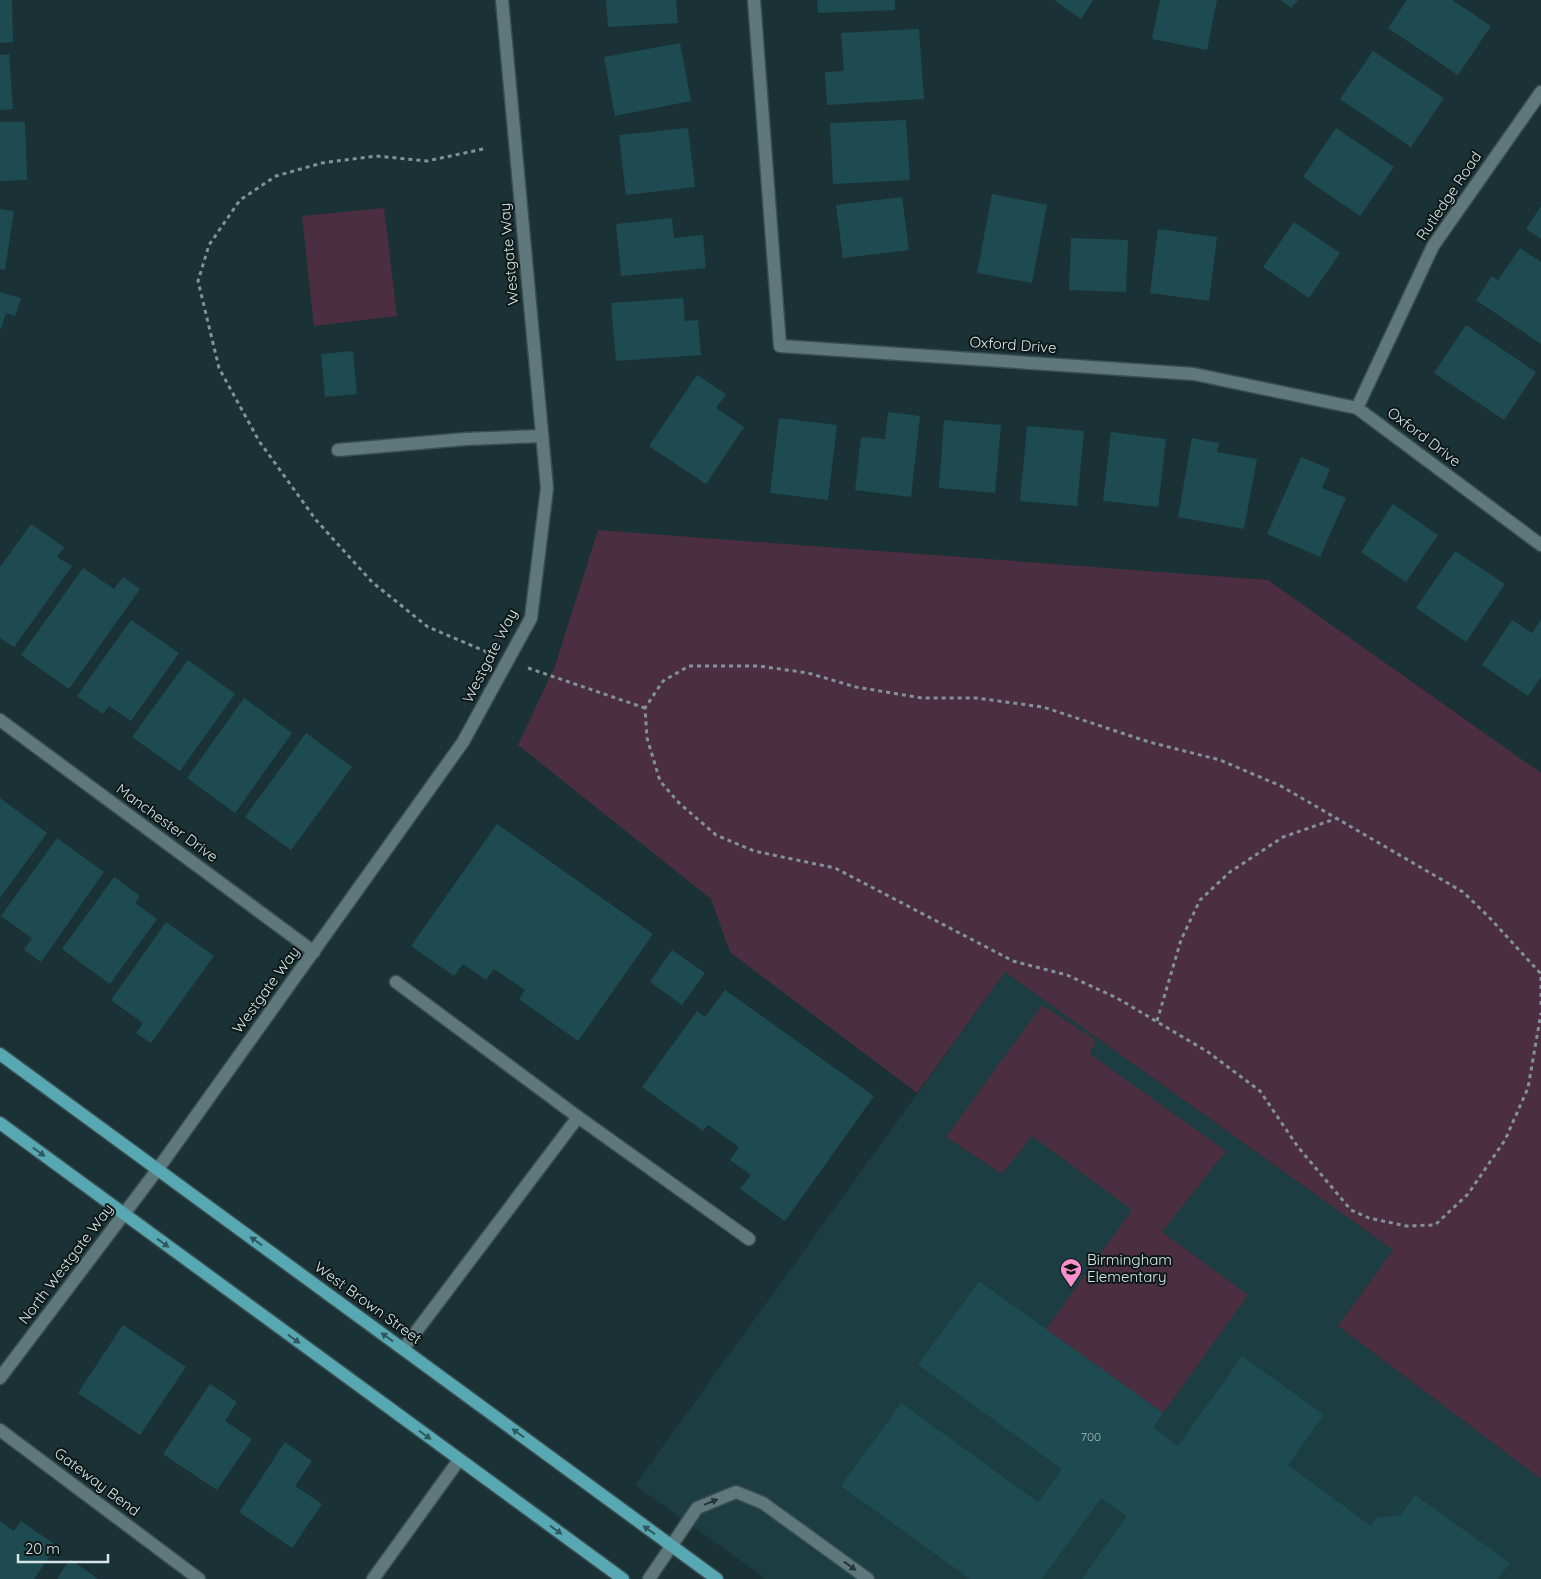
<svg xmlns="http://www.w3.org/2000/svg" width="1541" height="1579" font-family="Quicksand,sans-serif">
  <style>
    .built { fill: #1c3d41 }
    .green { fill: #4b2e3f }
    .building { fill: #1d4b51 }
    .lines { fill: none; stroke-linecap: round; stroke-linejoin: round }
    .minor-casing { stroke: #3a4e51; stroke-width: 15 }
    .major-casing { stroke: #3a4e51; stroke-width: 15 }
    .path { stroke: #819396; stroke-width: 3; stroke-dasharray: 4 4; stroke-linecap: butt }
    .minor { stroke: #5f787b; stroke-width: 12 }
    .major { stroke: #57a8b2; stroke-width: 12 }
    .oneway { fill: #2f595e }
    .oneway2 { fill: #263536 }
    .labels { text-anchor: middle; stroke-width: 4; stroke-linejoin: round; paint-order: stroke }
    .number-label { font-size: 12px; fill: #a8bec2 }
    .street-label { font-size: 15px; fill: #d7e5e7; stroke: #0e1819 }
    .poi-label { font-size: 15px; fill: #d7e5e7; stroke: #0e1819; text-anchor: start }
  </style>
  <rect width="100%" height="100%" fill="#1a3235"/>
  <path class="built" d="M1005,972L1393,1250L1338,1326L1541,1479V1579H766L635,1485Z"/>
  <g class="green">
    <path d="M384,208L397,316L314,326L302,216Z"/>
    <path d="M598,530L1268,580L1541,773V1479L1338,1326L1393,1250L1005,972L917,1093L730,952L711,899L518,745L555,666Z"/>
    <path d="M1042,1005L1096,1040L1090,1054L1226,1151L1162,1232L1248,1295L1163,1413L1046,1329L1132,1210L1032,1136L1002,1174L946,1137Z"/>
  </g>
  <g class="building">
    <path d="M0,0H12L13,42L0,43Z"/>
    <path d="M606,0H676L678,23L608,27Z"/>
    <path d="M817,0H895V10L818,13Z"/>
    <path d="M1054,0H1093L1081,19Z"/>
    <path d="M1160,0H1217L1207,50L1152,39Z"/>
    <path d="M1281,0H1298L1291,8Z"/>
    <path d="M1407,0H1452L1491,26L1458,75L1388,28Z"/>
    <path d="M919,29L924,99L827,105L825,72L844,71L841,33Z"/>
    <path d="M680,43L691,101L615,116L604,57Z"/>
    <path d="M1373,51L1444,98L1411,147L1340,99Z"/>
    <path d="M9,54L13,109L0,110V55Z"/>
    <path d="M906,120L910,180L833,184L830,123Z"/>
    <path d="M0,122H25L27,180L0,181Z"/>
    <path d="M688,128L695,187L626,195L619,135Z"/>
    <path d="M1336,128L1394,167L1360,216L1303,177Z"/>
    <path d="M992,194L1047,205L1032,283L977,273Z"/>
    <path d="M902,197L909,250L843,258L836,205Z"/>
    <path d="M1541,206V239L1526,229Z"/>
    <path d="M0,209L14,211L5,270L0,269Z"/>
    <path d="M672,218L674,238L703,235L706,268L621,276L616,224Z"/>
    <path d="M1294,222L1340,253L1309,298L1263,267Z"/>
    <path d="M1158,229L1217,237L1209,301L1150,293Z"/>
    <path d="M1071,238L1128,240L1126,292L1069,290Z"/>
    <path d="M1520,248L1541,262V344L1476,300L1492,276L1498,280Z"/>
    <path d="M0,292L21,298L15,316L6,313L0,331Z"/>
    <path d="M683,298L685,321L698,320L701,355L616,361L611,303Z"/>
    <path d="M1466,325L1536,372L1504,420L1434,373Z"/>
    <path d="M353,351L357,394L325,397L321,354Z"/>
    <path d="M697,375L726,394L716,408L744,427L706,484L649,446Z"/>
    <path d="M888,412L920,416L911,497L855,490L861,437L885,439Z"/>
    <path d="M779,418L837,425L828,500L770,493Z"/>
    <path d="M944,420L1001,425L995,493L939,488Z"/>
    <path d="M1027,426L1084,431L1077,506L1020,501Z"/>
    <path d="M1111,432L1166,439L1158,507L1103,501Z"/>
    <path d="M1192,438L1219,443L1217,452L1257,459L1244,529L1178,517Z"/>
    <path d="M1301,457L1330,469L1322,488L1346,498L1320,557L1267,534Z"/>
    <path d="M1393,504L1438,535L1406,582L1361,552Z"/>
    <path d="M31,524L64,547L57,557L72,566L14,647L0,638V567Z"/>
    <path d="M1455,551L1505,584L1466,642L1416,608Z"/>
    <path d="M83,568L114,589L123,577L140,589L69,689L21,655Z"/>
    <path d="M131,620L179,653L131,721L109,706L103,714L77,696Z"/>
    <path d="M1512,620L1532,633L1541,620V677L1528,696L1482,665Z"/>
    <path d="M188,660L235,694L180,771L132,737Z"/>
    <path d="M244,698L292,733L235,813L187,778Z"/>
    <path d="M306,733L352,767L291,850L245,817Z"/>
    <path d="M0,798L47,833L0,898Z"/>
    <path d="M497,824L653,934L578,1041L519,999L525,990L494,969L486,980L463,964L454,976L411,946Z"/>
    <path d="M57,838L104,872L41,962L24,950L32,938L1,916Z"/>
    <path d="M114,877L140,896L135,903L157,919L110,984L62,949Z"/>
    <path d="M166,922L214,956L151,1043L136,1033L143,1023L111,1000Z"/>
    <path d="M672,950L705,973L682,1005L650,982Z"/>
    <path d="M725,990L874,1096L785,1221L740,1189L751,1175L730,1160L739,1147L708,1125L703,1131L642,1087L697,1011L705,1017Z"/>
    <path d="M979,1281L1163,1413L1153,1427L1178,1446L1242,1356L1324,1415L1288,1465L1371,1526L1376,1518L1400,1515L1415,1495L1510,1563L1498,1579H1082L1127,1516L1101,1498L1042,1579H970L841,1486L901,1403L1038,1502L1062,1469L918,1365Z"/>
    <path d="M123,1325L186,1367L140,1435L78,1393Z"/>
    <path d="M210,1384L237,1402L225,1421L252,1439L217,1490L163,1454Z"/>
    <path d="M285,1442L312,1461L295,1486L322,1504L292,1548L239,1512Z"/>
    <path d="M0,1521L14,1531L21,1521L57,1546L34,1579H0Z"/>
    <path d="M70,1559L98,1579H57Z"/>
  </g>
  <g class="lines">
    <g class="minor-casing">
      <g id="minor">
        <path d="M754,0L780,346L1194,374L1357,408L1541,545"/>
        <path d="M1357,408L1433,246L1541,92"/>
        <path d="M338,450L466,439L542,436"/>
        <path d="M0,720L314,952"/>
        <path d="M396,982L578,1117L749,1239"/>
        <path d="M403,1349L578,1117"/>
        <path d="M0,1378L158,1169L463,742L531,618L547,488L502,0"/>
        <path d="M0,1430L199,1579"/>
        <path d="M373,1579L459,1460"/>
        <path d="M649,1579L697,1508L736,1492L763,1503L868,1579"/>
      </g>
    </g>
    <g class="major-casing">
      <g id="major">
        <path d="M0,1054L717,1579"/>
        <path d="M0,1123L623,1579"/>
      </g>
    </g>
    <g class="path">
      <path d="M483,149L427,161L376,156L322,163L276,176L240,200L209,245L198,281L219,368L259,441L316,520L372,582L428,627L487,652"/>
      <path d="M528,668L645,708"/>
      <path d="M1541,1005V974L1488,916L1463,892L1281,786L1220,760L1149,742L1043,707L976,698H922L856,687L808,673L759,666H689L663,681L645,708L647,738L660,781L679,803L716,835L754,851L835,868L1013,961L1067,975L1117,998L1208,1052L1260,1091L1298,1147L1351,1210L1369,1218L1406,1226L1435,1225L1468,1194L1505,1140L1528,1088L1541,1013"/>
      <path d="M1157,1021L1181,940L1200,900L1230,872L1283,837L1335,819"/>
    </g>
    <use href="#minor" class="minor"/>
    <use href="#major" class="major"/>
  </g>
  <defs><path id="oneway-solid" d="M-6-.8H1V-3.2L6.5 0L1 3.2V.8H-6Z" transform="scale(1.25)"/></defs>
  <g class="oneway">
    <use href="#oneway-solid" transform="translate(39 1152) rotate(36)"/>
    <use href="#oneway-solid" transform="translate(256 1241) rotate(-144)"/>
    <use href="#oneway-solid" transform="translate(163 1243) rotate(36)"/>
    <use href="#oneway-solid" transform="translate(387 1337) rotate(-144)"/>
    <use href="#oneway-solid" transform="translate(294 1339) rotate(36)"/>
    <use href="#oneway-solid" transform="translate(518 1433) rotate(-144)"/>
    <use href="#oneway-solid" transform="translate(425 1435) rotate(36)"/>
    <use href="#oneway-solid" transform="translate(556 1530) rotate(36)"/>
    <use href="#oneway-solid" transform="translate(649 1530) rotate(-144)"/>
  </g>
  <g class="oneway2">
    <use href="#oneway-solid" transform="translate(711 1502) rotate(-22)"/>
    <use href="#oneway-solid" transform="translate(850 1566) rotate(36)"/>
  </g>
  <defs>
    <g id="school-pin" transform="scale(1.125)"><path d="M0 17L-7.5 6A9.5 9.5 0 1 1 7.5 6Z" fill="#f790ce" stroke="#0e1819"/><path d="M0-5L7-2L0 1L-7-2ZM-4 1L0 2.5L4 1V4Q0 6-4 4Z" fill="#111"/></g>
  </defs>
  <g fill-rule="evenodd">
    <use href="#school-pin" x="1071" y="1269"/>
  </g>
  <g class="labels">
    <g class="number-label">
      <text x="1091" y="1441">700</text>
    </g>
    <g class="street-label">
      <text transform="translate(1449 196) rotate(-56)" y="5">Rutledge Road</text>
      <text transform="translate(509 254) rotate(-95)" y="5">Westgate Way</text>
      <text transform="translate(1013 345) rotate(4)" y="5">Oxford Drive</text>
      <text transform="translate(1424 437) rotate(37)" y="5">Oxford Drive</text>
      <text transform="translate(490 656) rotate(-63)" y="5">Westgate Way</text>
      <text transform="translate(167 823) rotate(36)" y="5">Manchester Drive</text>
      <text transform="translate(266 990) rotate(-54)" y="5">Westgate Way</text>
      <text transform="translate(66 1264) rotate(-53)" y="5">North Westgate Way</text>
      <text transform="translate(368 1303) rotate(36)" y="5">West Brown Street</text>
      <text transform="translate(97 1482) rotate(37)" y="5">Gateway Bend</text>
    </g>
    <g class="poi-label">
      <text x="1087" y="1265">Birmingham<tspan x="1087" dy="17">Elementary</tspan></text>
    </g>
  </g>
  <path d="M18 1554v8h90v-8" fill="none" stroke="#d7e5e7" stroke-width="2.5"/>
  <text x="25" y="1554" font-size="15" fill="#d7e5e7" stroke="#0e1819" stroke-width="4" paint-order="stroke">20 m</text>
</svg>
